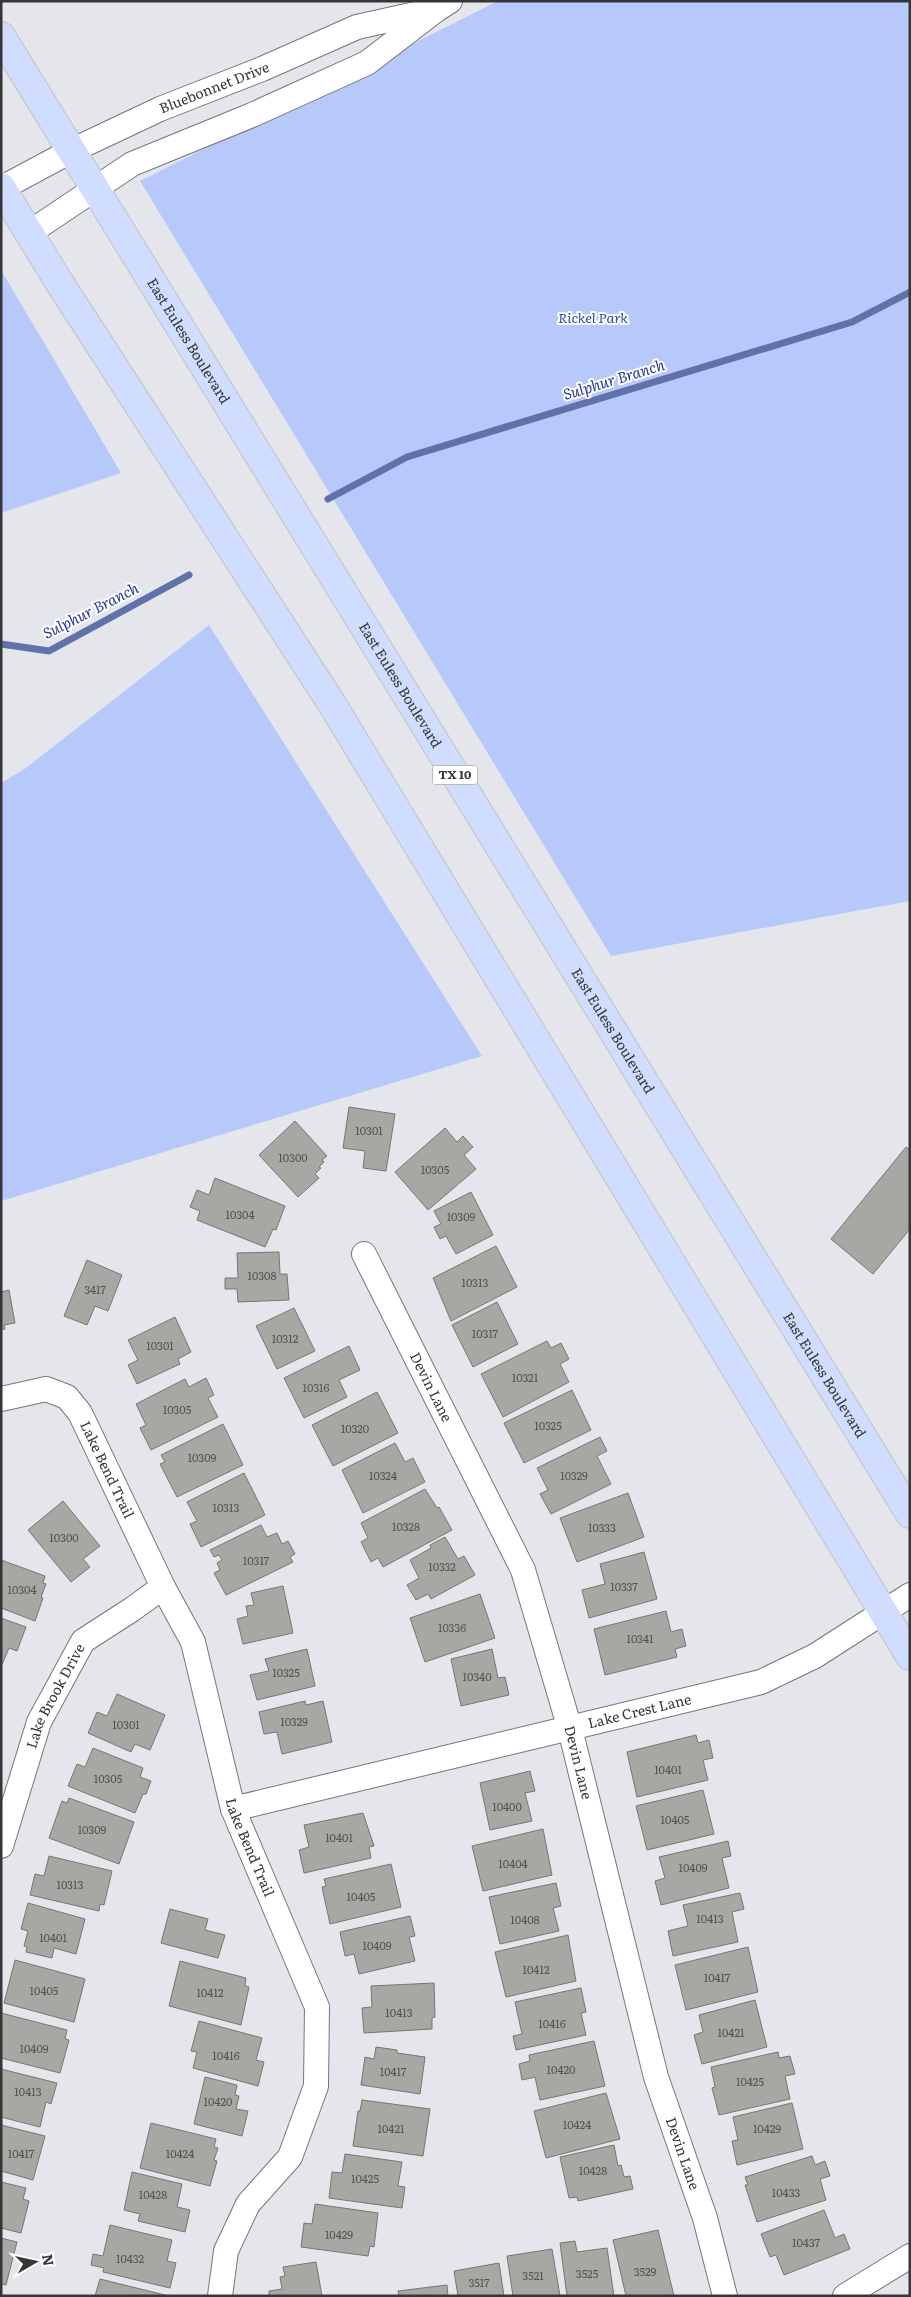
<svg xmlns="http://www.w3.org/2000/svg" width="911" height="2297" font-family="Literata,serif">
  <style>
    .green { fill: #b7c9fa }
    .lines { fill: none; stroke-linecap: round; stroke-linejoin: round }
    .stream { stroke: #6072a9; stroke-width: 7 }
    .building { fill: #a6a9a3; stroke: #747772 }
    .minor-casing { stroke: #74767c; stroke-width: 26 }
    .major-casing { stroke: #c2c3c3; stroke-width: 30 }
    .minor { stroke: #fff; stroke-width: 24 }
    .major { stroke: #d1ddfe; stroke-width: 28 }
    .labels { text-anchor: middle; stroke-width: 4; stroke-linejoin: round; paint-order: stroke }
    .number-label { font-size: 11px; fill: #515353 }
    .shield { fill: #fff; stroke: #727274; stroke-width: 1 }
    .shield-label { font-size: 12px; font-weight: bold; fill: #353638 }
    .street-label { font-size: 14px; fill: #353638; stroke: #fff }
    .park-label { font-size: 14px; font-style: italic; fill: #344aa6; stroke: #fff }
    .water-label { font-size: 15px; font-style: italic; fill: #293c98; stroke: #fff }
  </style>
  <rect width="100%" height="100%" fill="#e4e6ec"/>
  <g class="green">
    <path d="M498,1H910V901L611,956L140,181Z"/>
    <path d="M1,270L121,473L1,513Z"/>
    <path d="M209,625L482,1056L1,1201V783L26,768Z"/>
  </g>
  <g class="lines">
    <g class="stream">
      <path d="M328,499L407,457L852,322L910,292"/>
      <path d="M1,644L49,651L189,575"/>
    </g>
  </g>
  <g class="building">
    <path d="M349,1107L395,1114L386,1171L363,1168L365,1151L343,1148Z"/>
    <path d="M295,1121L327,1156L322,1160L324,1162L319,1167L321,1168L315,1174L319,1178L298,1197L259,1155Z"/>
    <path d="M445,1128L457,1142L463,1136L473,1147L464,1155L476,1169L428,1210L395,1172Z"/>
    <path d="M906,1147L910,1150V1229L873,1274L831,1239Z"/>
    <path d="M215,1178L285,1206L276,1230L273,1229L265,1247L197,1220L200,1211L190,1207L197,1190L209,1195Z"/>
    <path d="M471,1192L493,1235L456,1254L446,1236L440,1239L434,1227L441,1224L434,1211Z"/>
    <path d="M496,1246L517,1287L451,1321L433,1278Z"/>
    <path d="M279,1252L280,1274H287L289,1300L238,1302L237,1289H225V1278H238L237,1253Z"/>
    <path d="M87,1260L122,1275L108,1311L95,1306L87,1325L64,1316Z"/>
    <path d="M9,1290L15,1323L4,1325L5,1329L1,1330V1292Z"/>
    <path d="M497,1302L518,1344L473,1367L452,1325Z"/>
    <path d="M294,1308L315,1351L277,1369L256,1326Z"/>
    <path d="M175,1317L191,1352L178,1359L180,1364L137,1384L128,1365L138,1360L128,1340Z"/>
    <path d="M547,1341L551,1348L561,1343L569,1359L560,1364L569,1382L503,1417L481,1374Z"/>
    <path d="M349,1346L360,1370L339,1380L347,1397L304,1418L284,1378Z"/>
    <path d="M206,1378L214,1395L208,1398L218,1417L151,1450L140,1428L146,1425L136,1404L185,1379L189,1387Z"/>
    <path d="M572,1390L591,1430L524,1463L504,1423Z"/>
    <path d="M377,1392L398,1433L333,1466L312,1425Z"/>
    <path d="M223,1424L243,1465L177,1497L160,1464L165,1462L161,1455Z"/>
    <path d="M600,1437L607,1451L597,1456L611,1484L551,1514L540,1494L548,1490L537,1468Z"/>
    <path d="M395,1443L405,1462L413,1458L425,1482L363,1513L342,1470Z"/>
    <path d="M244,1473L265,1515L201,1547L190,1524L197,1521L187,1502Z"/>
    <path d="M425,1489L437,1508L439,1507L452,1530L383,1567L378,1558L371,1562L361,1542L368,1538L361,1523Z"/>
    <path d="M628,1493L644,1537L577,1562L560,1518Z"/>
    <path d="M63,1501L100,1546L83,1559L90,1567L71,1582L28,1530Z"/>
    <path d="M261,1525L267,1537L277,1533L282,1544L288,1541L295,1554L290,1557L293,1562L226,1595L214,1573L220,1570L217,1563L222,1560L219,1555L214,1557L210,1550Z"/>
    <path d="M445,1537L458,1559L464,1556L475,1575L431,1599L428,1594L416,1600L407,1585L419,1578L410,1560L431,1548L430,1545Z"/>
    <path d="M644,1552L657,1599L589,1618L582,1590L605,1584L600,1564Z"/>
    <path d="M1,1560L45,1576L43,1583L46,1584L41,1597L43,1598L35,1621L1,1608Z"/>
    <path d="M283,1586L293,1633L243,1644L237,1619L248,1616L246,1606L254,1605L251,1593Z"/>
    <path d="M480,1594L495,1638L425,1662L410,1618Z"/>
    <path d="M666,1611L671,1632L682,1629L686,1646L675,1649L677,1657L605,1675L594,1629Z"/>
    <path d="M1,1618L26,1627L17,1651L9,1648L1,1667Z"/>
    <path d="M307,1649L315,1686L257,1700L250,1675L269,1671L265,1659Z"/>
    <path d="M492,1649L498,1678L505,1677L509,1695L461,1706L451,1659Z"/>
    <path d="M117,1694L165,1715L150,1750L135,1744L131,1752L88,1733L97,1712L107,1716Z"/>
    <path d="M305,1701L306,1705L323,1701L332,1742L282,1754L277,1732L264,1734L259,1712Z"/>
    <path d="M696,1735L698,1743L709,1740L713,1758L703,1760L708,1780L637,1797L627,1752Z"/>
    <path d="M93,1748L143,1768L140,1777L151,1781L146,1794H143L135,1813L68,1786L77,1764L85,1767Z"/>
    <path d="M530,1771L535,1791L525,1793L532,1821L490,1830L480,1783Z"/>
    <path d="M703,1790L714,1834L647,1850L636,1806Z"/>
    <path d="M69,1798L134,1822L119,1864L49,1838L62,1801L67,1803Z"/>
    <path d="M363,1813L374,1846L369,1847L371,1858L304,1873L299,1850L309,1847L304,1825Z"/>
    <path d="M543,1829L552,1875L483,1891L472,1846Z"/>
    <path d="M728,1841L731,1856L722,1858L729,1888L661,1905L655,1881L665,1878L659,1857Z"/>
    <path d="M49,1856L112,1871L104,1905L100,1904L99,1911L30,1895L35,1874L44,1876Z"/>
    <path d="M391,1864L401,1907L330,1924L322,1887L326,1886L324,1879Z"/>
    <path d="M556,1883L561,1906L553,1908L559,1931L500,1944L489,1897Z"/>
    <path d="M740,1893L744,1909L732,1912L738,1942L673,1956L668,1931L688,1926L683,1905Z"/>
    <path d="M28,1903L85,1919L76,1954L54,1948L52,1958L26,1952L27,1947L24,1946L28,1931L21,1929Z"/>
    <path d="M170,1909L208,1919L205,1930L225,1935L218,1958L161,1943Z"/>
    <path d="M410,1916L415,1936L409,1937L415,1961L359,1974L354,1954L345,1956L340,1932Z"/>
    <path d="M568,1935L576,1981L506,1997L495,1952Z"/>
    <path d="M748,1947L758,1992L686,2010L675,1965Z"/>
    <path d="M15,1960L85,1979L74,2022L4,2003Z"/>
    <path d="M180,1961L246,1978L245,1986L249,1987L241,2025L169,2006Z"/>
    <path d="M434,1983L435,2017L432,2018V2029L364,2033L362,2008L372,2007L371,1986Z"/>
    <path d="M581,1988L586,2012L581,2013L586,2035L516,2050L513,2036L522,2034L515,2002Z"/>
    <path d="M755,2000L767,2047L702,2064L694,2035L703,2032L699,2015Z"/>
    <path d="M1,2013L67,2030L65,2039L69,2040L60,2073L1,2058Z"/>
    <path d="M199,2021L262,2038L256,2060L264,2062L258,2086L193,2068L197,2052L191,2051Z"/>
    <path d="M594,2041L605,2086L540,2100L535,2077L522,2080L519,2064L530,2061L529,2055Z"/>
    <path d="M376,2047L397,2050V2053L425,2057L420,2094L361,2085L365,2057L374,2059Z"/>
    <path d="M778,2052L779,2058L790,2056L795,2074L785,2076L790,2099L719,2115L712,2088L715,2087L711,2067Z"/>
    <path d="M1,2069L57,2083L51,2104L46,2102L40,2127L1,2117Z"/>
    <path d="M205,2077L237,2085L235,2095L239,2096L236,2109L248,2111L242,2136L194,2124Z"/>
    <path d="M606,2093L620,2139L546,2158L534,2111Z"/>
    <path d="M362,2100L430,2109L423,2156L353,2146L358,2111H360Z"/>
    <path d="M792,2103L803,2149L737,2165L732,2141L738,2140L733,2117Z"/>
    <path d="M151,2123L216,2139L214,2147L218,2148L214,2160L217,2161L210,2186L140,2168Z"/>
    <path d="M1,2125L45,2136L33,2180L1,2171Z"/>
    <path d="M614,2145L618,2166L621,2165L624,2177L630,2176L633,2189L578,2201L577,2197L569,2198L560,2157Z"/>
    <path d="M345,2154L402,2162L398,2186L405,2187L402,2208L329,2198L332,2172L342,2173Z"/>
    <path d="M812,2156L815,2165L825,2161L830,2176L820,2179L826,2200L757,2222L745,2185H748L745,2177Z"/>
    <path d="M132,2172L182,2184L177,2207L190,2210L185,2232L138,2221L140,2214L124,2210Z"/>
    <path d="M1,2182L26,2188L23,2199L29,2201L21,2233L1,2228Z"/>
    <path d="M315,2204L378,2213L374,2247L370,2246L368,2256L301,2247L304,2223L312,2224Z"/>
    <path d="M824,2210L835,2238L844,2234L850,2249L784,2275L776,2255L770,2257L761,2234Z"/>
    <path d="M110,2225L172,2240L167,2261L176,2263L170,2288L103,2272L104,2268L91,2265L93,2254L103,2256Z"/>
    <path d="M658,2230L674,2296H626L613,2240Z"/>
    <path d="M1,2238L17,2242L6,2285L1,2284Z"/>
    <path d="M575,2241L577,2252L607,2248L614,2296H567L560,2243Z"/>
    <path d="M552,2249L560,2296H513L507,2256Z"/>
    <path d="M316,2262L322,2296H269V2291L282,2289L280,2277L285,2276L283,2267Z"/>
    <path d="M499,2263L504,2296H458L454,2271Z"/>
    <path d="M100,2279L169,2296H95Z"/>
    <path d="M447,2285L448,2296H399L398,2291Z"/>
  </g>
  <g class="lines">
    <g class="minor-casing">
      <g id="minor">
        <path id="s1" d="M2,188L71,151L160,109L262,69L357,27L429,11"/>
        <path d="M29,233L132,164L252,115L367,63L436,10L450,1"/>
        <path id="s2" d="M364,1254L523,1570L570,1729L656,2077L705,2218L725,2296"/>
        <path id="s3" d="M1,1399L46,1389L67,1397L80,1413L163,1587L193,1642L233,1809L317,2007L316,2086L290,2157L248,2204L226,2251L220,2296"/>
        <path id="s4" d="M233,1809L761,1682L815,1656L910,1595"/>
        <path id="s5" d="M1,1846L39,1722L83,1641L131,1610L163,1587"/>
        <path d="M845,2296L910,2256"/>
      </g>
    </g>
    <g class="major-casing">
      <g id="major">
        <path id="s6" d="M1,36L910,1514"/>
        <path d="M1,187L59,282L332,704L910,1656"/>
      </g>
    </g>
    <use href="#minor" class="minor"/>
    <use href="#major" class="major"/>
  </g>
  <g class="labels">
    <g class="number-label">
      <text x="369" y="1135">10301</text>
      <text x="293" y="1162">10300</text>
      <text x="435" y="1174">10305</text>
      <text x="240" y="1219">10304</text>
      <text x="461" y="1221">10309</text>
      <text x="262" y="1280">10308</text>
      <text x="475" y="1287">10313</text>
      <text x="95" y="1294">3417</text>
      <text x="485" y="1338">10317</text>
      <text x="285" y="1343">10312</text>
      <text x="160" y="1350">10301</text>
      <text x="525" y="1382">10321</text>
      <text x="316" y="1392">10316</text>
      <text x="177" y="1414">10305</text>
      <text x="548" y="1430">10325</text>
      <text x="355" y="1433">10320</text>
      <text x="202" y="1462">10309</text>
      <text x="383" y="1480">10324</text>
      <text x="574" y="1480">10329</text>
      <text x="226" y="1512">10313</text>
      <text x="406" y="1531">10328</text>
      <text x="602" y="1532">10333</text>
      <text x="64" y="1542">10300</text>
      <text x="256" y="1565">10317</text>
      <text x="442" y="1571">10332</text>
      <text x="624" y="1591">10337</text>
      <text x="22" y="1594">10304</text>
      <text x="452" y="1632">10336</text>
      <text x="640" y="1643">10341</text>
      <text x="286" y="1677">10325</text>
      <text x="477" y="1681">10340</text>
      <text x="294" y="1726">10329</text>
      <text x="126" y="1729">10301</text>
      <text x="668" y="1774">10401</text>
      <text x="108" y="1783">10305</text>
      <text x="507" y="1811">10400</text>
      <text x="675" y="1824">10405</text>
      <text x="92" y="1834">10309</text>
      <text x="339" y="1842">10401</text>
      <text x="513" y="1868">10404</text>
      <text x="693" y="1872">10409</text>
      <text x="70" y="1889">10313</text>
      <text x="361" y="1901">10405</text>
      <text x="710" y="1923">10413</text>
      <text x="525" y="1924">10408</text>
      <text x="53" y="1942">10401</text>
      <text x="377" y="1950">10409</text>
      <text x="536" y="1974">10412</text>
      <text x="717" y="1982">10417</text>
      <text x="44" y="1995">10405</text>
      <text x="210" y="1997">10412</text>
      <text x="399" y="2017">10413</text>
      <text x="552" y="2028">10416</text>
      <text x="731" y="2037">10421</text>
      <text x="34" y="2053">10409</text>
      <text x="226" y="2060">10416</text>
      <text x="561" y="2074">10420</text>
      <text x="393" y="2076">10417</text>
      <text x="750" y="2086">10425</text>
      <text x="28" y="2096">10413</text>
      <text x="218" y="2106">10420</text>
      <text x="577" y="2129">10424</text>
      <text x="391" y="2133">10421</text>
      <text x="767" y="2133">10429</text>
      <text x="21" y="2158">10417</text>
      <text x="180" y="2158">10424</text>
      <text x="593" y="2175">10428</text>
      <text x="365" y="2183">10425</text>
      <text x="786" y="2197">10433</text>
      <text x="153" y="2199">10428</text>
      <text x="339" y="2239">10429</text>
      <text x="806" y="2247">10437</text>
      <text x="130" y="2263">10432</text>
      <text x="645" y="2276">3529</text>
      <text x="587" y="2278">3525</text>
      <text x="533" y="2280">3521</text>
      <text x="479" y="2287">3517</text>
    </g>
    <rect class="shield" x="432.5" y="765.5" width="45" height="19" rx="4"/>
    <g class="shield-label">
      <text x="455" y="779">TX 10</text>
    </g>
    <g class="street-label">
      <text dy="5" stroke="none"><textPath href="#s1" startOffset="235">Bluebonnet Drive</textPath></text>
      <text dy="5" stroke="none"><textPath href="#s6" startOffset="358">East Euless Boulevard</textPath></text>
      <text dy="5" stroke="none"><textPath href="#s6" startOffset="762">East Euless Boulevard</textPath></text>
      <text dy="5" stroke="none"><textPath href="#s6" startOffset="1168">East Euless Boulevard</textPath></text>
      <text dy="5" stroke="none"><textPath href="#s6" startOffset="1572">East Euless Boulevard</textPath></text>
      <text dy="5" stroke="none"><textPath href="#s2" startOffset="149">Devin Lane</textPath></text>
      <text dy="5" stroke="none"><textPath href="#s3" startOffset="152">Lake Bend Trail</textPath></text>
      <text dy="5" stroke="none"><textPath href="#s5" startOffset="160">Lake Brook Drive</textPath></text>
      <text dy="5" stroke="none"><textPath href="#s4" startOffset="418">Lake Crest Lane</textPath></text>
      <text dy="5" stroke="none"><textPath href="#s2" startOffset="554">Devin Lane</textPath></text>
      <text dy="5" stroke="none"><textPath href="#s3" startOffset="558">Lake Bend Trail</textPath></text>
      <text dy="5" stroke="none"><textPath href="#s2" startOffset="959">Devin Lane</textPath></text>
    </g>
    <g class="park-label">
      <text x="593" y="323">Rickel Park</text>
    </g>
    <g class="water-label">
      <text transform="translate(614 380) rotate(-17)" y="5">Sulphur Branch</text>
      <text transform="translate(91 611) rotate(-27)" y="5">Sulphur Branch</text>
    </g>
  </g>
  <rect width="911" height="2297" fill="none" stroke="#353638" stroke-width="5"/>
  <g transform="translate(35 2262) rotate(81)" stroke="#ffffff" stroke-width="4" paint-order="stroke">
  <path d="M0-4L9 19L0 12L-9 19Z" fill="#353638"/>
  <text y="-8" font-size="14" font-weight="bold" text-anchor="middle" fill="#353638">N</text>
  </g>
</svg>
